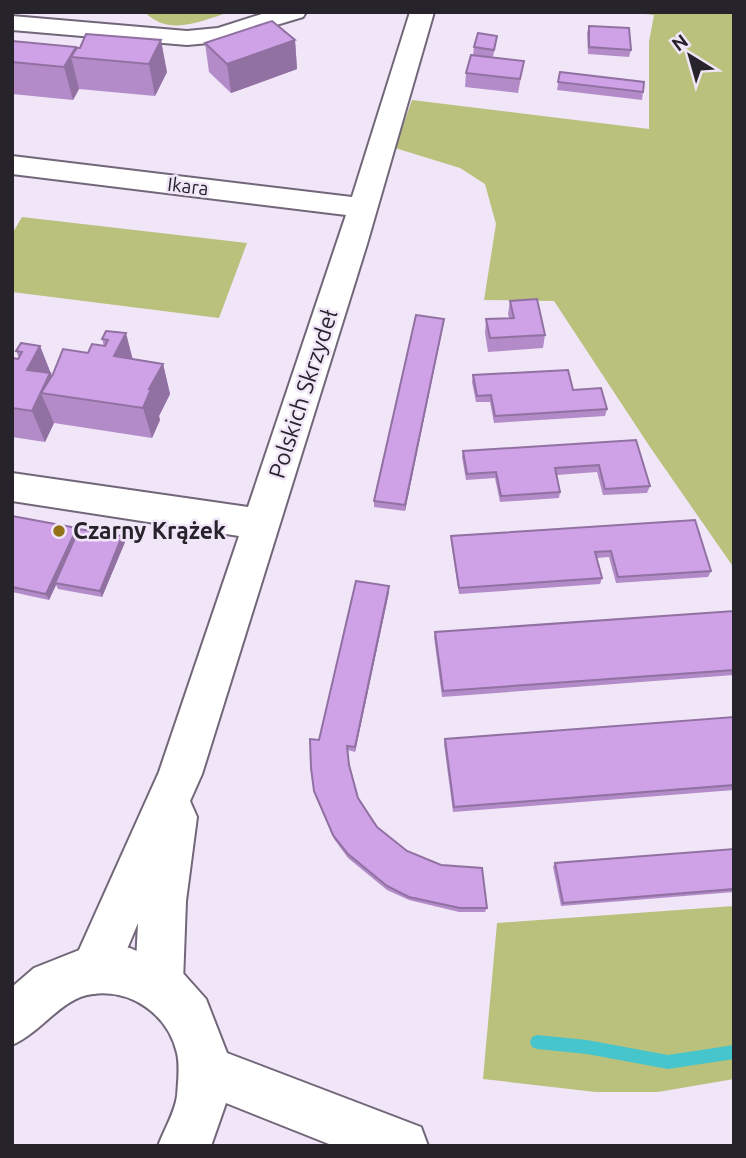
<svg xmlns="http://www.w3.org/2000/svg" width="746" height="1158" font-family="Ubuntu,sans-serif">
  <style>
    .green { fill: #b9c17d }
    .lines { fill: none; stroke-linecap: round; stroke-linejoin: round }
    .stream { fill: #46c5cc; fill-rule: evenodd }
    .minor-casing { stroke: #716778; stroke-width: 4 }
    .major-casing { stroke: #716778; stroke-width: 4 }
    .minor { fill: #fff; fill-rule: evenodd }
    .major { fill: #fff; fill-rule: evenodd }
    .wall { fill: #b28bc8 }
    .shaded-wall { fill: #9171a2 }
    .building { fill: #cfa2e8; stroke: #9171a2; stroke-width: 2 }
    .poi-dot { fill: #94721a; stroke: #f1e5f8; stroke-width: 2.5 }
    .labels { text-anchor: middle; stroke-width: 5; stroke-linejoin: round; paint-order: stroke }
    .far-street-label { font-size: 19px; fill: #27232a; stroke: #f1e5f8 }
    .street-label { font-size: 23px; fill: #27232a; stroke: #f1e5f8 }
    .poi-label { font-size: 23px; font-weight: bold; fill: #27232a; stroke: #f1e5f8; text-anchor: start }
  </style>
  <rect width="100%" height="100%" fill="#f1e5f8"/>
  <g class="green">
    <path d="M145,12H229C202,21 168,37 145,12Z"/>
    <path d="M628,12H734V568L650,447L554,301L484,300L496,224L485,184L460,168L395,148L412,100L649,129V42L654,15Z"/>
    <path d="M22,217L247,243L219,318L12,292V234Z"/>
    <path d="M734,906V1079L658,1092H596L483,1079L497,923Z"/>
  </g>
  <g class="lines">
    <path class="stream" d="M537,1035L587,1040L668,1055L734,1045V1059L668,1069L587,1054L537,1049L532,1047L530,1042L532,1037Z"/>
    <g class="minor-casing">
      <g id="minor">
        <path d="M268,12H306L303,17L220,42L187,45L12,30V16L187,31L218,28Z"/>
        <path d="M410,12H434L367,244L202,774L190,801L197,817L186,901L183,982L176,999L159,1006L142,999L135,982L138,923L111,987L94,994L77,987L70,970L159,772L239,536L12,501V473L248,507L346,215L12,174V156L352,197Z"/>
      </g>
    </g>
    <g class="major-casing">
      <path id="major" d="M92,945L130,948L181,971L206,999L227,1053L421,1127L428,1146H334L226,1103L211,1146H158C164,1130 175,1112 177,1096C178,1083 180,1065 177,1053C168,1014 131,989 93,994C62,997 42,1032 12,1045V987L34,968Z"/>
    </g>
    <use href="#minor" class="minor"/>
    <use href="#major" class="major"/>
  </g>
  <g class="wall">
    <path d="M589,26L631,50L629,57L588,54L587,33Z"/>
    <path d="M86,34L167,72L155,96L79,89L73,100L12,94V41L80,48Z"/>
    <path d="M497,36L493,57L473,55L474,47Z"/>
    <path d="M295,40L297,69L231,93L209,72L205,43Z"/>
    <path d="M524,61L518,93L465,87L466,73Z"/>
    <path d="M560,72L643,92L642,100L557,90Z"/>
    <path d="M510,301L545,335L543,348L488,352L485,333L486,319L509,318L508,314Z"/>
    <path d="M443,326L405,511L374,507V501Z"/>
    <path d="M106,331L133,359L163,364L170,394L159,416L160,420L152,438L54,423L45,442L12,437V358L18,359L19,358L16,351L40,346L52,376L88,353L104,346L102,339Z"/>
    <path d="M473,375L573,390L607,409L605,416L494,423L490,402H476L472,382Z"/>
    <path d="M636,440L650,486L647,493L603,495L597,472L557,475L560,492L559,498L500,502L495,478L466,480L462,457L463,451Z"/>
    <path d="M12,516L78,530L122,536L125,542L102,597L58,589L56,585L49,600L12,592Z"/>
    <path d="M695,520L711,571L708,577L616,583L609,557L597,558L602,578L600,584L459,594L451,542V536Z"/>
    <path d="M389,592L355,752L348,750L349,765L358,798L377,827L407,851L487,908L485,912H459L409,900L387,890L348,858L334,839L315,795L311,768L319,740Z"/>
    <path d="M734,611V675L442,697L434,637L435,632Z"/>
    <path d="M734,717V790L453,812L444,744L445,739Z"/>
    <path d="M734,849V892L561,906L553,867L555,863Z"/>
  </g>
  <g class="shaded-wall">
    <path d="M161,40L167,72L155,96L149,64Z"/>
    <path d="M295,40L297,69L231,93L227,64Z"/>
    <path d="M76,47L71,57L79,89L73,100L64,67Z"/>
    <path d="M444,319L443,326L405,511V505Z"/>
    <path d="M126,333L134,364L114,356Z"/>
    <path d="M40,346L59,395L41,393L54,423L45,442L32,411L27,370Z"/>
    <path d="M163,364L170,394L159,416L160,420L152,438L143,408L149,389Z"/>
    <path d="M77,528L80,534L55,583L56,585L49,600L46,594Z"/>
    <path d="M122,536L125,542L102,597L100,591Z"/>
    <path d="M389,586V592L355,752V747Z"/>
  </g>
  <g class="building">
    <path d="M272,21L295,40L227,64L205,43Z"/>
    <path d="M589,26L629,28L631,50L589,47Z"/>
    <path d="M478,33L497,36L494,50L474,47Z"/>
    <path d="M86,34L161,40L149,64L71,57L77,48H80Z"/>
    <path d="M12,41L76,47L64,67L12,62Z"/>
    <path d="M471,55L524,61L520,79L466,73Z"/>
    <path d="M560,72L644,82L643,92L558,82Z"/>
    <path d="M537,299L545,335L490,338L486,319L514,318L510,301Z"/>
    <path d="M416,315L444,319L405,505L374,501Z"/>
    <path d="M106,331L126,333L114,356L163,364L149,389H151L143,408L41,393L53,374L63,349L88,353L92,344L105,346L108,340L102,339Z"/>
    <path d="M21,343L40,346L27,370L50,373L32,411L12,408V358L18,359L22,352L16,351Z"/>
    <path d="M568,370L573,390L601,388L607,409L495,416L491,395L477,396L473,375Z"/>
    <path d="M636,440L650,486L605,489L599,465L555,468L560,492L501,496L496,472L467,474L463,451Z"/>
    <path d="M12,516L77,528L46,594L12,587Z"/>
    <path d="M695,520L711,571L618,577L611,551L595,552L602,578L459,588L451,536Z"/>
    <path d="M79,529L122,536L100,591L55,583Z"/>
    <path d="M356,581L389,586L355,747L347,746L349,765L358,798L377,827L407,851L441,865L482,868L487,908H460L409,897L387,886L348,854L333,835L314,791L311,768L310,739L319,740Z"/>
    <path d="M734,611V670L443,691L435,632Z"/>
    <path d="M734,717V785L454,807L445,739Z"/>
    <path d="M734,849V889L563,903L555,863Z"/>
  </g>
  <circle class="poi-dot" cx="59" cy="531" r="7"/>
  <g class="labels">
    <g class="far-street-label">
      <text transform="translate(188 186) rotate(7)" y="7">Ikara</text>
    </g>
    <g class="street-label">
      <text transform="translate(303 394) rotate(-72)" y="8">Polskich Skrzydeł</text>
    </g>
    <g class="poi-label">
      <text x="73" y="539">Czarny Krążek</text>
    </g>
  </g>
  <rect width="746" height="1158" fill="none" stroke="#27232a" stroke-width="28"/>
  <g transform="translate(690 56) rotate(323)" stroke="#f1e5f8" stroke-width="5" paint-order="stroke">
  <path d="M0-5L12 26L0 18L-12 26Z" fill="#27232a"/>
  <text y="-10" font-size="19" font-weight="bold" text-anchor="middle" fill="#27232a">N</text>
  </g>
</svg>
